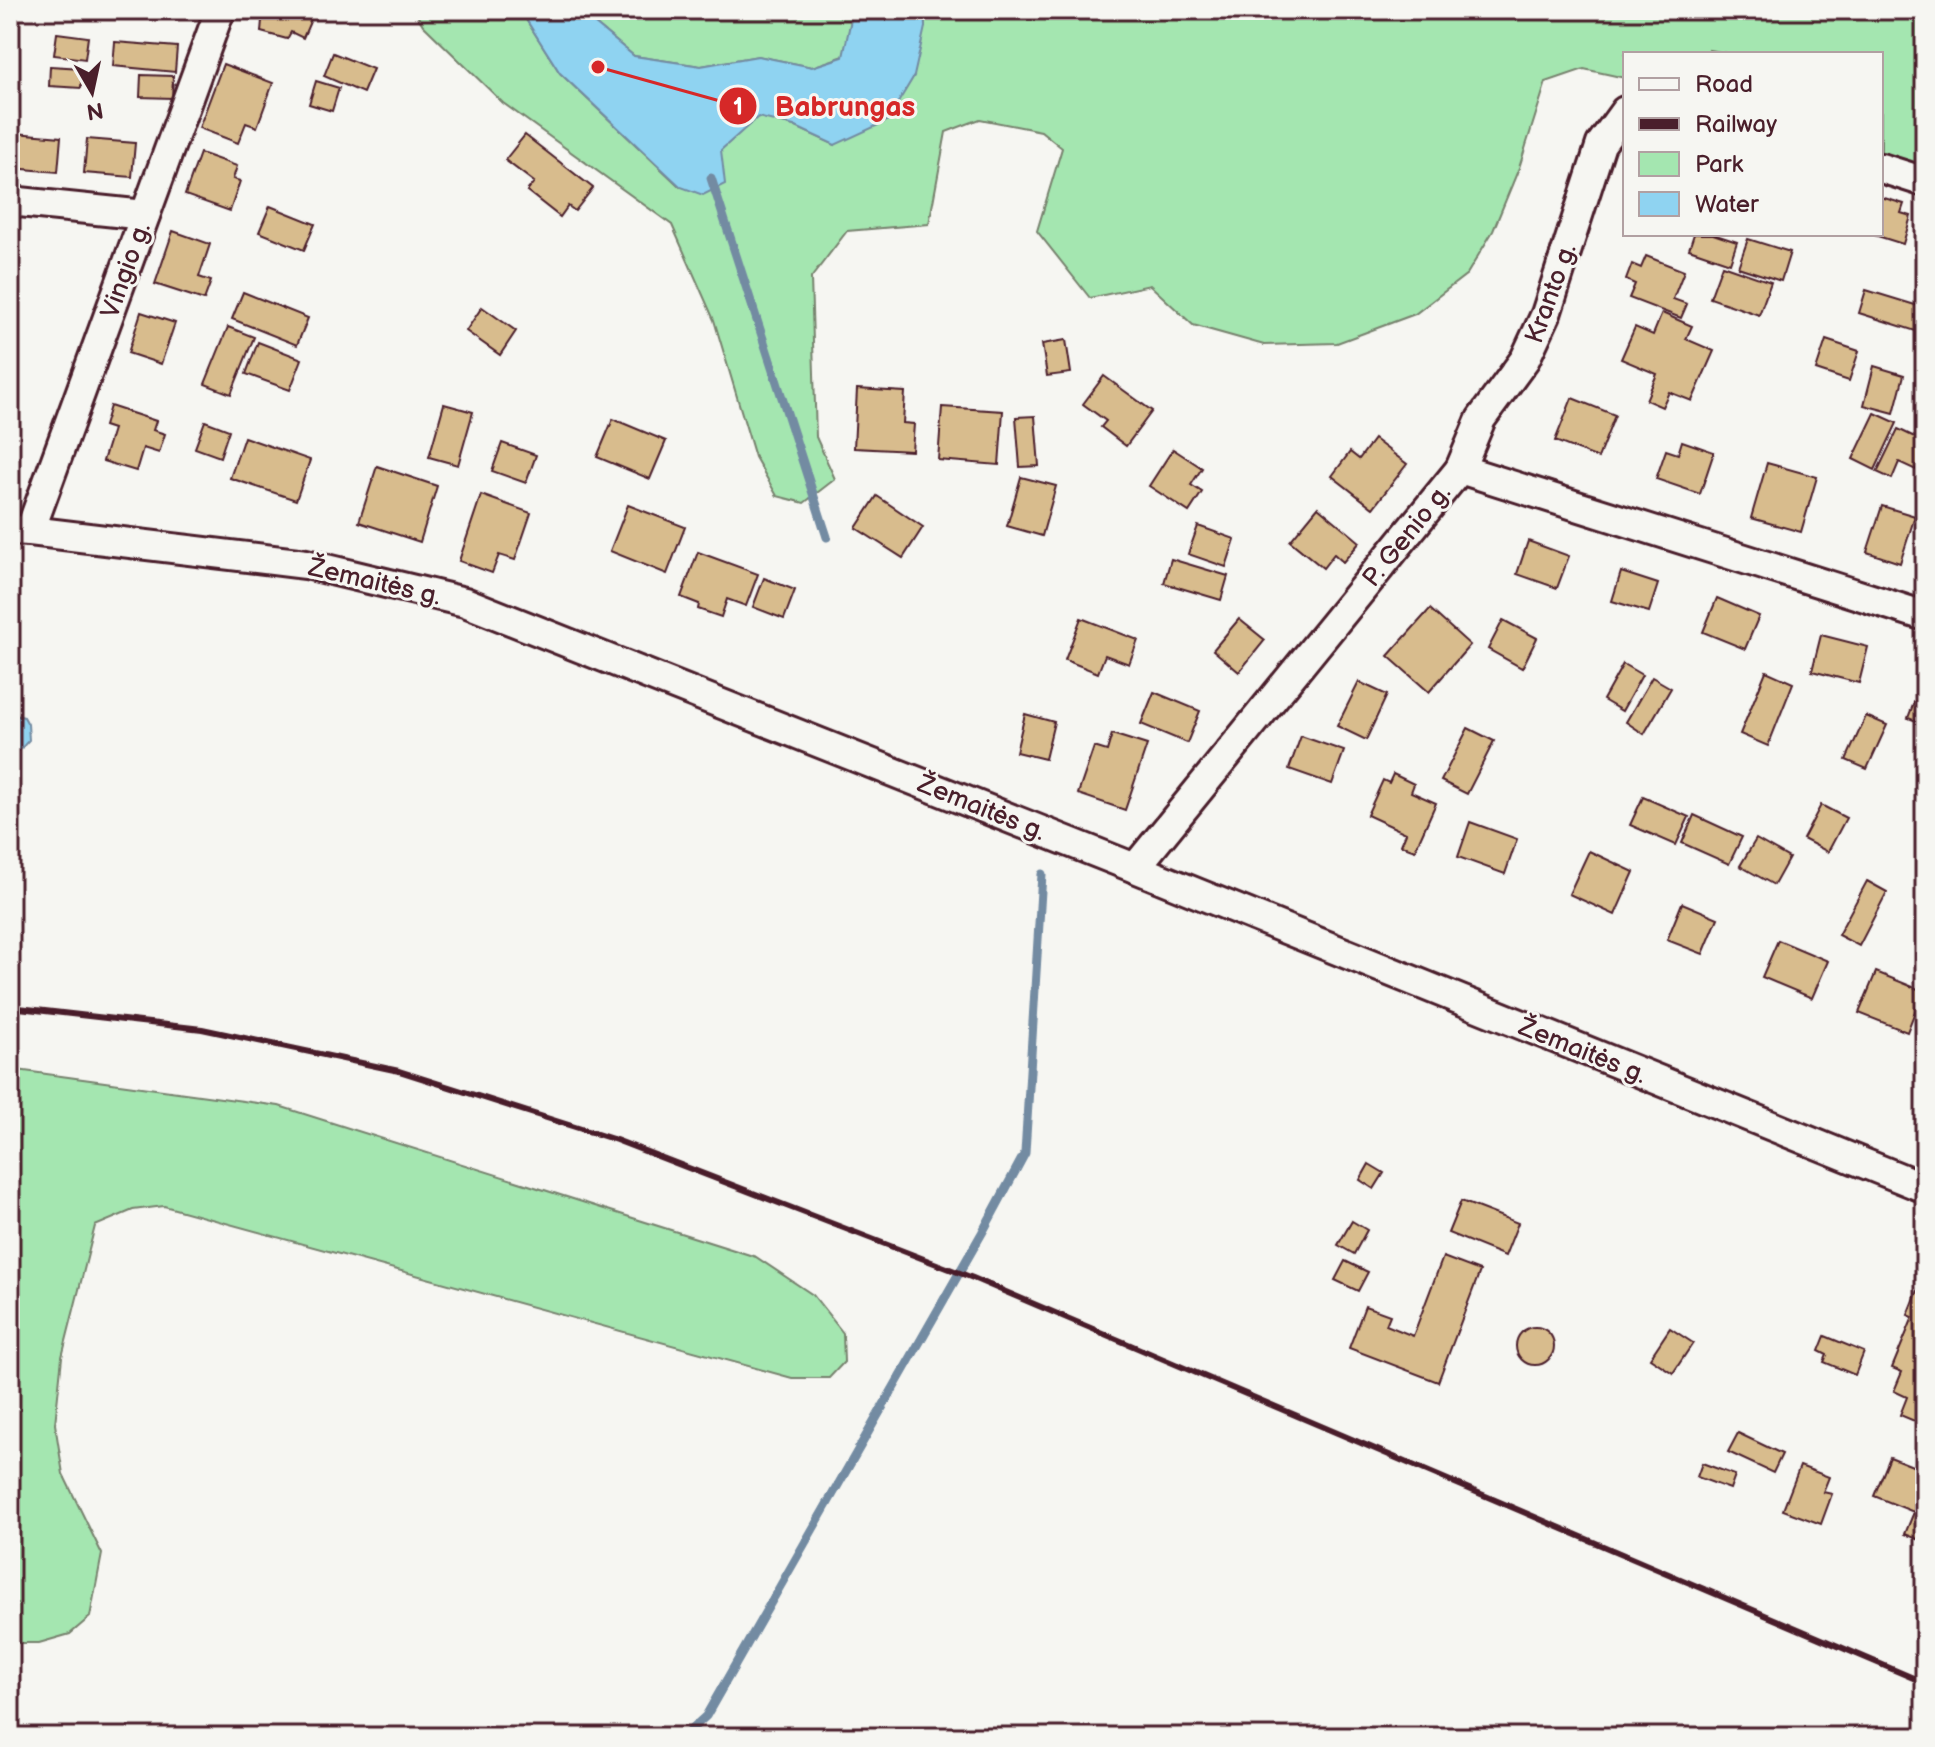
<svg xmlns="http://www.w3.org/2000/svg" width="1935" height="1747" font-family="'Balsamiq Sans',sans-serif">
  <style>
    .green { fill: #a4e6b0; stroke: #77826e; stroke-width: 2 }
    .water { fill: #8fd3f1; stroke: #738ba2; stroke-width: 2 }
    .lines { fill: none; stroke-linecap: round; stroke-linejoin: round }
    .stream { stroke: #738ba2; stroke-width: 9 }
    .building { fill: #d8bc8d; stroke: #4a1f2b; stroke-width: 2 }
    .street-casing { stroke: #4a1f2b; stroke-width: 34 }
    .street { stroke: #f6f6f2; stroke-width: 28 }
    .rail { stroke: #4a1f2b; stroke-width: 6 }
    .labels { text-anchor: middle; stroke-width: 6; stroke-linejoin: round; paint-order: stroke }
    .street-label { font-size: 26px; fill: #4a1f2b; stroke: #f6f6f2 }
    .leader { fill: none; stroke: #d62828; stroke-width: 3 }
    .callout-dot { fill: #d62828; stroke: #f6f6f2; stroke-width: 3 }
    .mark-label { font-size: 24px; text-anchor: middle; font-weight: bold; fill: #fff }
    .callout-label { font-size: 28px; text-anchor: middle; font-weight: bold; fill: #d62828; stroke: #f6f6f2; stroke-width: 6; stroke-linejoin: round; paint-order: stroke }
  </style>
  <rect width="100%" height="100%" fill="#f6f6f2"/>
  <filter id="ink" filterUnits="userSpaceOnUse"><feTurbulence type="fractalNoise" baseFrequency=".0125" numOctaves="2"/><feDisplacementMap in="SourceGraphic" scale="16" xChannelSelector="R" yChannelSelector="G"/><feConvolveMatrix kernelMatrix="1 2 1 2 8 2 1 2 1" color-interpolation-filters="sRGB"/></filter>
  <g filter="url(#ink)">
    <g class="green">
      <path d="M414,10H520L560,73L680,187L758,116L794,126L835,145L925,27L924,10H1925V168L1881,154V54H1731L1709,50L1708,54H1625V78L1584,69L1546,82L1519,168L1493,231L1467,274L1415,314L1337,343L1264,345L1193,325L1150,285L1090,298L1037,231L1062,148L1041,131L980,119L946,132L929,224L847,231L811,278L816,437L835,479L804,503L777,496L755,457L714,320L672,225L503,103L423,25Z"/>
      <path d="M586,10H853L844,56L812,67L758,56L701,66L634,56L594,23Z"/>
      <path d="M10,1069L279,1106L756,1257L813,1295L843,1333L844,1362L829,1378H792L164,1206L133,1210L95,1226L62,1357L55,1424L63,1474L102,1554L90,1617L70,1634L39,1643H10Z"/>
    </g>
    <g class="water">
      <path d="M520,10H586L594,23L634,56L701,66L758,56L812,67L843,57L853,10H924L925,27L914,76L887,121L835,145L794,126L758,117L721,150L725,184L703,195L681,187L560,73Z"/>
      <path d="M10,714L24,717L28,724L29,740L19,751L10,754Z"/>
    </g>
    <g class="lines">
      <g class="stream">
        <path d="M711,178L827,537"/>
        <path d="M683,1737L706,1716L982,1233L1025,1153L1042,874"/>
      </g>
    </g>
    <g class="building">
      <path d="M251,10H315L303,38L291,32L287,39L261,32L262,20L249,15Z"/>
      <path d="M57,33L88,37L85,59L54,55Z"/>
      <path d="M115,42L177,47L175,72L113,66Z"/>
      <path d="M333,53L373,69L363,93L324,76Z"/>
      <path d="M223,64L273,83L257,127L246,123L238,143L199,128Z"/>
      <path d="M50,66L82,68L81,88L49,86Z"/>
      <path d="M141,75L173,76L172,98L140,97Z"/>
      <path d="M316,81L339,88L332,111L309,104Z"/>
      <path d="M15,133L61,137L58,172L12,168Z"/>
      <path d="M525,135L593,188L575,211L568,206L560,217L527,191L534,182L505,160Z"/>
      <path d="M87,139L135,143L132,177L84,173Z"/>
      <path d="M200,153L237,166L233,179L240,181L230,211L185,195Z"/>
      <path d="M1881,197L1904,204L1901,213L1911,216L1903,244L1871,234H1881Z"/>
      <path d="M270,206L315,224L304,250L259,232Z"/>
      <path d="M173,231L210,244L199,277L211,281L204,300L155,284Z"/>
      <path d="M1694,234H1713L1737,242L1730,263L1689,249Z"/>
      <path d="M1748,239L1790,252L1781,281L1738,267Z"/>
      <path d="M1646,256L1684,271L1673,299L1687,304L1681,318L1629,298L1635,284L1626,280L1632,264L1641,268Z"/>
      <path d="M1722,265L1771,282L1759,315L1710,298Z"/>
      <path d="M10,284L14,285L10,338Z"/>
      <path d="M1866,290L1925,308V334L1859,313Z"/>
      <path d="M243,292L308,318L297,345L232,319Z"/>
      <path d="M482,307L516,331L500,355L466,331Z"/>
      <path d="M141,312L175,323L161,364L128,353Z"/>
      <path d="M1662,313L1692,326L1686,339L1714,351L1692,401L1669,392L1662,407L1646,400L1657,374L1621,359L1635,327L1653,335Z"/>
      <path d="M228,327L254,337L231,394L205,384Z"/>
      <path d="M1066,340L1071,373L1047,376L1042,344Z"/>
      <path d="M1826,340L1859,351L1849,381L1816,370Z"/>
      <path d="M258,342L302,359L290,390L246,374Z"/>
      <path d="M1874,366L1904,375L1894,413L1864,405Z"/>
      <path d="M1104,376L1152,411L1126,446L1101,427L1106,421L1083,404Z"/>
      <path d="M857,389L905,392L903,423L914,424L912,451L854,448Z"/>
      <path d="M1572,398L1615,415L1598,458L1555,441Z"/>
      <path d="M444,404L473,412L458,465L429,457Z"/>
      <path d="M110,406L156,421L153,430L165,434L159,453L143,448L136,471L103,461L113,429L104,426Z"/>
      <path d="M942,407L1003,411L999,465L938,460Z"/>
      <path d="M1875,413L1897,423L1875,470L1853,459Z"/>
      <path d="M1035,416L1039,466L1020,467L1016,417Z"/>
      <path d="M613,419L666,441L650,479L597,457Z"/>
      <path d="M205,421L229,430L220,457L195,448Z"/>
      <path d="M1898,429L1925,442V451L1916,470L1899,462L1892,479L1877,472Z"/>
      <path d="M244,437L310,460L296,500L230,478Z"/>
      <path d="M1374,439L1407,464L1373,508L1332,476L1350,452L1359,459Z"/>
      <path d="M1682,441L1714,452L1700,494L1656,479L1666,450L1678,454Z"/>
      <path d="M502,443L536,455L526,483L492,471Z"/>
      <path d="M1173,449L1202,468L1191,485L1202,492L1189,512L1149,486Z"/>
      <path d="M1767,463L1817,477L1801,532L1751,518Z"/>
      <path d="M377,466L437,486L420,542L359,522Z"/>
      <path d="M1021,477L1056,486L1042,536L1007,526Z"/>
      <path d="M481,495L531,513L515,560L499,555L492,573L459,561Z"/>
      <path d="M877,496L923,527L903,558L856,528Z"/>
      <path d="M628,505L685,527L667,574L610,551Z"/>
      <path d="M1882,506L1915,516L1900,563L1867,552Z"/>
      <path d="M1318,507L1360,542L1343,562L1334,554L1323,568L1290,541Z"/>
      <path d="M1198,526L1235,539L1226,567L1188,554Z"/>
      <path d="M1528,541L1569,556L1557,588L1517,574Z"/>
      <path d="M698,552L758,574L746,606L727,599L721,617L698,609L699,604L681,597Z"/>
      <path d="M1171,559L1228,576L1221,600L1164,583Z"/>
      <path d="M1621,572L1658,584L1649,612L1612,601Z"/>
      <path d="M764,578L795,590L784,619L753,607Z"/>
      <path d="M1717,598L1759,616L1745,649L1703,632Z"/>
      <path d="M1430,609L1470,645L1429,692L1388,656Z"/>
      <path d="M1081,618L1138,640L1129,664L1105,655L1098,673L1065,660Z"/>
      <path d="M1239,619L1265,640L1239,672L1213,650Z"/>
      <path d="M1503,620L1537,638L1522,668L1488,649Z"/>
      <path d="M1821,635L1868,647L1859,683L1812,671Z"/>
      <path d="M1623,664L1642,675L1622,711L1603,700Z"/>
      <path d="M1766,671L1793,683L1768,746L1740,734Z"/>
      <path d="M1925,674V724L1908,718Z"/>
      <path d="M1652,677L1671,688L1644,734L1626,722Z"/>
      <path d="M1359,682L1387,695L1366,740L1337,726Z"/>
      <path d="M1154,692L1200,711L1187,743L1141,724Z"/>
      <path d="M1025,714L1054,722L1045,759L1016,752Z"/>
      <path d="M1866,716L1887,725L1867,769L1846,760Z"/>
      <path d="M1468,728L1494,741L1467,794L1441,781Z"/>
      <path d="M1112,734L1147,745L1125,810L1078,794L1094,747L1107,751Z"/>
      <path d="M1301,736L1344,751L1332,784L1289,769Z"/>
      <path d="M1393,774L1414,784L1411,792L1436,803L1415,850L1401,845L1406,833L1367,815L1383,780L1389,783Z"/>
      <path d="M1643,797L1689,817L1676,845L1630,825Z"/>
      <path d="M1821,805L1846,818L1828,852L1803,839Z"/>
      <path d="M1694,815L1742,837L1729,864L1682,843Z"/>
      <path d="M1470,822L1517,839L1505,874L1458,857Z"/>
      <path d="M1756,839L1789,858L1774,885L1740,866Z"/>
      <path d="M1589,851L1634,872L1615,915L1569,894Z"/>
      <path d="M1867,881L1887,892L1859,946L1838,935Z"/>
      <path d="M1682,903L1718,918L1703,954L1667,940Z"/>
      <path d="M1778,940L1828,961L1812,998L1762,977Z"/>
      <path d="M1876,972L1923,991L1907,1032L1859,1013Z"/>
      <path d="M1369,1164L1384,1173L1374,1189L1360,1180Z"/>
      <path d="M1461,1201L1518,1223L1505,1256L1448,1233Z"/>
      <path d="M1352,1221L1367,1230L1354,1254L1338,1245Z"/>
      <path d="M1443,1257L1480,1271L1438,1382L1349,1348L1365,1306L1390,1315L1386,1325L1413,1336Z"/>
      <path d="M1345,1261L1368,1272L1358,1291L1335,1280Z"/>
      <path d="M1925,1273V1380L1922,1388L1925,1389L1924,1425L1900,1415L1907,1397L1894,1391L1902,1372L1892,1368L1913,1317L1908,1315Z"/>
      <circle cx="1535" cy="1346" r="19"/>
      <path d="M1670,1328L1693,1343L1673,1373L1650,1358Z"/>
      <path d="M1825,1336L1864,1352L1855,1375L1824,1362L1827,1355L1819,1351Z"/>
      <path d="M1738,1433L1782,1454L1773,1473L1728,1452Z"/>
      <path d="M1890,1457L1925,1471V1542L1905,1534L1914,1512L1874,1496Z"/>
      <path d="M1702,1463L1735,1475L1730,1489L1697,1477Z"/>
      <path d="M1800,1466L1829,1477L1823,1492L1832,1494L1821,1524L1783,1510Z"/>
    </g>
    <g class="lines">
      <g class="street-casing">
        <g id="street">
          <path d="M1881,168L1925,182"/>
          <path d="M10,201L145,215"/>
          <path d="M1460,469L1481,419L1525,359L1546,314L1601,144L1625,111"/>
          <path d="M10,530L30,531L306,564L465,602L1135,868L1925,1188"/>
          <path d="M30,531L220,10"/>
          <path d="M1135,868L1460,469L1925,616"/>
        </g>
      </g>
      <use href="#street" class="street"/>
      <path class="rail" d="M10,1007L202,1029L399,1071L616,1140L973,1278L1925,1683"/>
    </g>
  </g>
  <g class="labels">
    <g class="street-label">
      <text transform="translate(125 270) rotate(-70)" y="9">Vingio g.</text>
      <text transform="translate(1550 293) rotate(-70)" y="9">Kranto g.</text>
      <text transform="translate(1406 535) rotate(-51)" y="9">P. Genio g.</text>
      <text transform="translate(375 581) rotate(13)" y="9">Žemaitės g.</text>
      <text transform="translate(982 807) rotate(22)" y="9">Žemaitės g.</text>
      <text transform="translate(1583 1050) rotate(22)" y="9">Žemaitės g.</text>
    </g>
  </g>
  <path class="leader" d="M598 67L738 106"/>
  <g class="callout-dot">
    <circle cx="598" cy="67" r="8"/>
    <circle cx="738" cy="106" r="20"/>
  </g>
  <g class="mark-label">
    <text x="738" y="115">1</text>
  </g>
  <g class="callout-label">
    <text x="845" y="116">Babrungas</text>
  </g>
  <rect width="1935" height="1747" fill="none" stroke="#f6f6f2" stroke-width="40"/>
  <rect x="20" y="20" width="1895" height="1707" fill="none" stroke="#4a1f2b" stroke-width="3" filter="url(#ink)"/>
  <rect x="1623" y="52" width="260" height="184" fill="#f6f6f2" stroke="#b1a0a2" stroke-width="2"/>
  <rect x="1639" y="78" width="40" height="12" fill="#f6f6f2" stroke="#b1a0a2" stroke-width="2"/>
  <text x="1695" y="92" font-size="24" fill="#4a1f2b">Road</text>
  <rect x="1639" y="118" width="40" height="12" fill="#4a1f2b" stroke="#b1a0a2" stroke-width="2"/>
  <text x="1695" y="132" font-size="24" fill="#4a1f2b">Railway</text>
  <rect x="1639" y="152" width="40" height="24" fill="#a4e6b0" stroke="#b1a0a2" stroke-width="2"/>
  <text x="1695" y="172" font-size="24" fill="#4a1f2b">Park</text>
  <rect x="1639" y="192" width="40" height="24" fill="#8fd3f1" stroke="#b1a0a2" stroke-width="2"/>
  <text x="1695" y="212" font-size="24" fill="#4a1f2b">Water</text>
  <g transform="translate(92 92) rotate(171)" stroke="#f6f6f2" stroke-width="6" paint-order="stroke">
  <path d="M0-6L14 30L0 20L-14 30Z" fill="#4a1f2b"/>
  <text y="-12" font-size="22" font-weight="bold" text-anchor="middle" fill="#4a1f2b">N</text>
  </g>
</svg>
